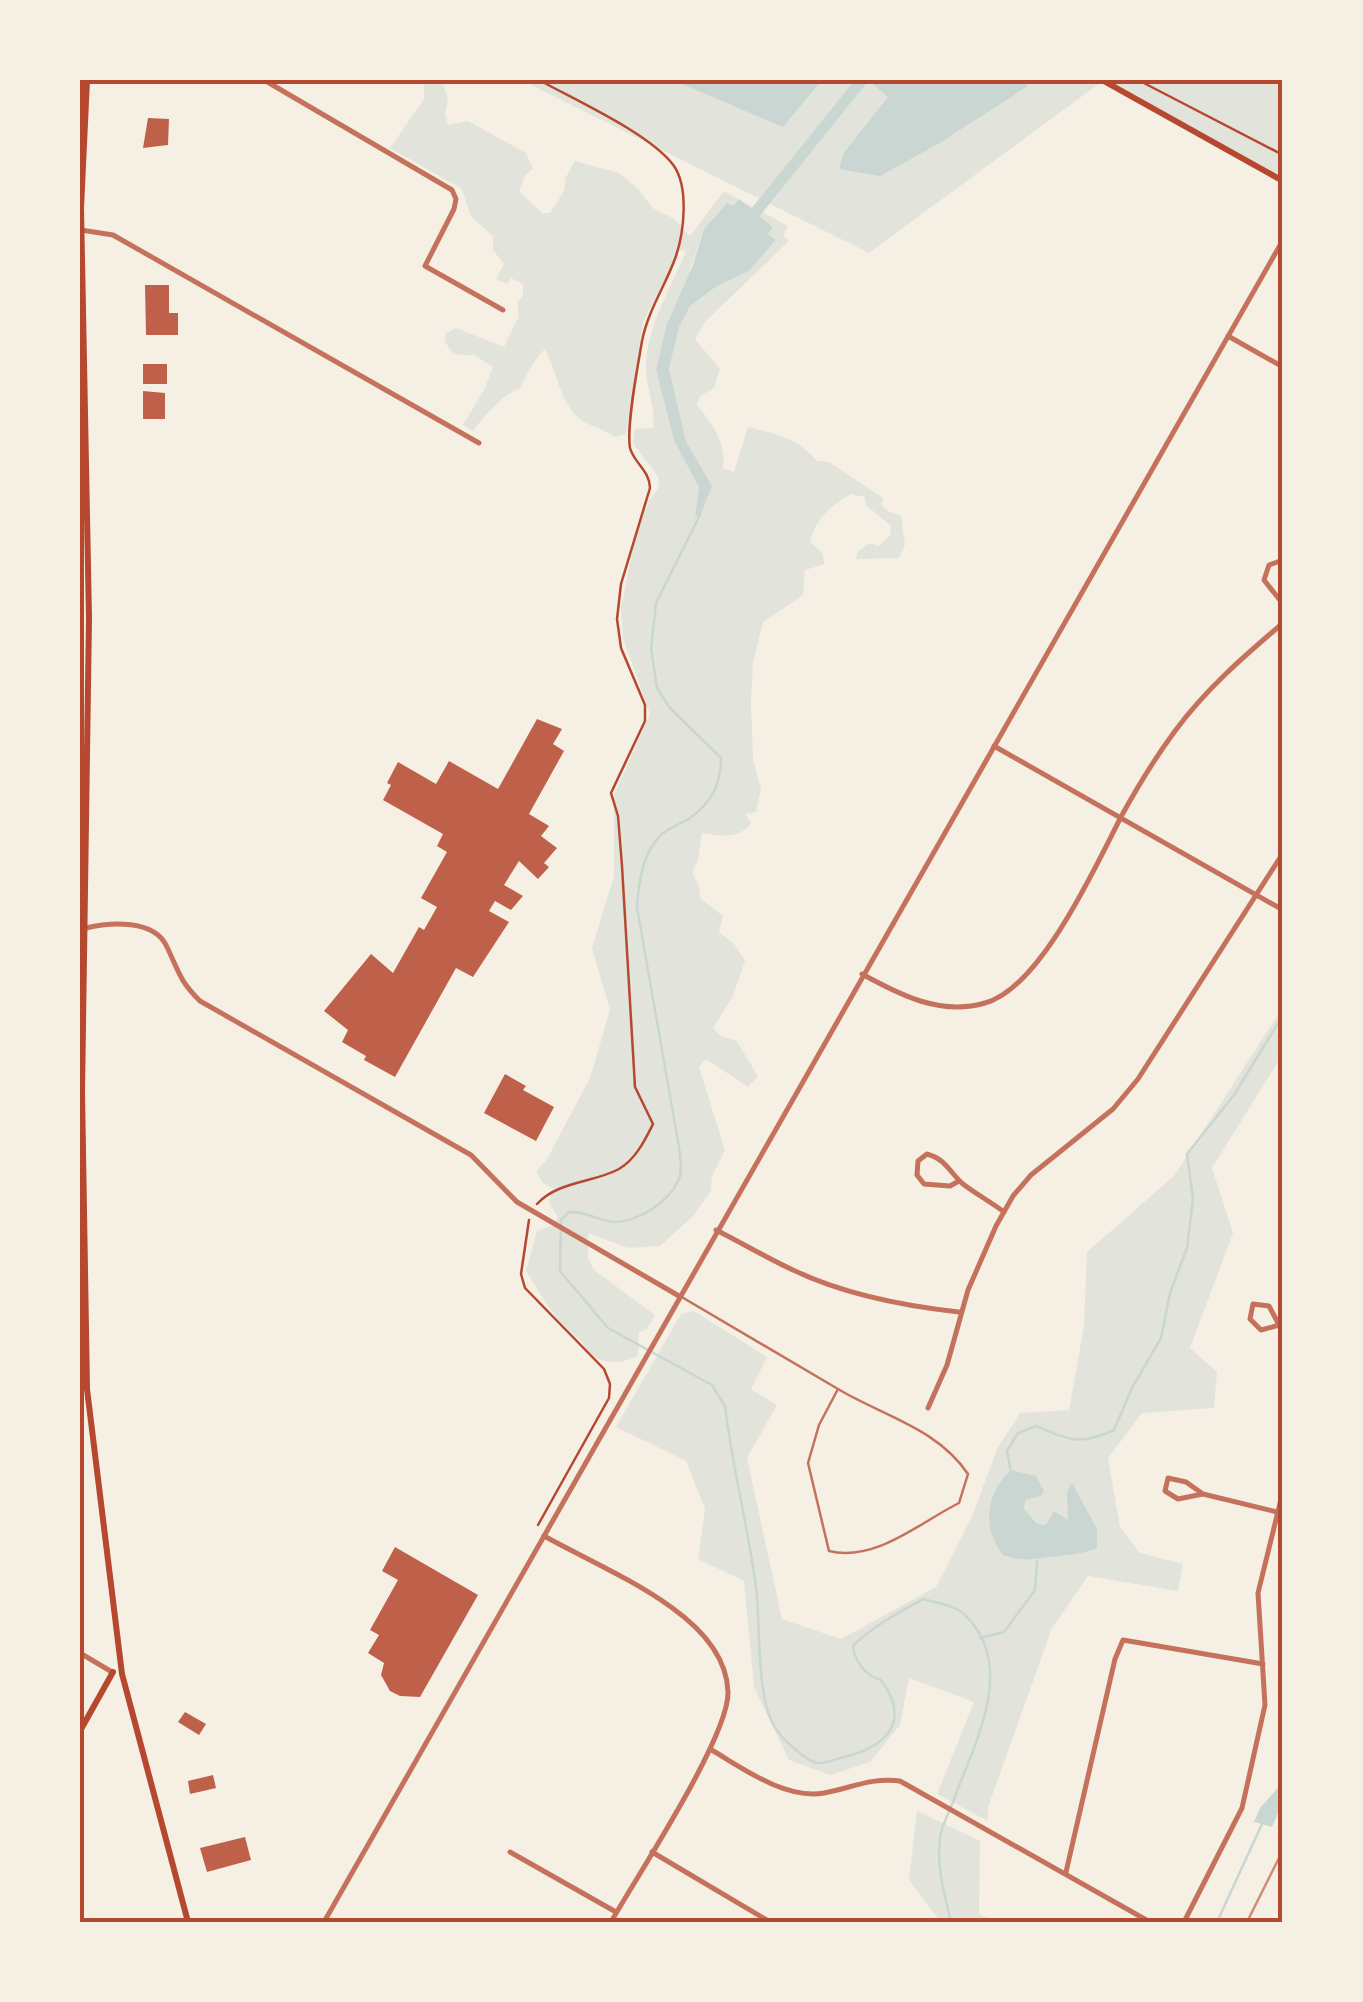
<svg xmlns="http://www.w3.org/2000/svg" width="1363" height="2002" font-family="'Space Grotesk',sans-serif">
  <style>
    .green { fill: #e2e4dc; fill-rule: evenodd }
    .water { fill: #c9d6d2 }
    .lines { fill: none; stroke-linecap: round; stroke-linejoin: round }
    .stream { stroke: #c9d6d2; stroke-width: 2.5 }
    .canal { stroke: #c9d6d2; stroke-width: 11 }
    .building { fill: #bf614a }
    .path { stroke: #b5482f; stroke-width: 2.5 }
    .service { stroke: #c5725c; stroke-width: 2.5 }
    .minor { stroke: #c5725c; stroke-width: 5 }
    .tertiary { stroke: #c5725c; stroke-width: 5 }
    .secondary { stroke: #b5482f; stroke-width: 6 }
    .rail { stroke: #cf8b77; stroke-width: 2.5 }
    .neatline { fill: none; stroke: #b5482f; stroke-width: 4 }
  </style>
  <rect width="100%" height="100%" fill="#f6efe4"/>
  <g class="green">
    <path d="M424,80H442L448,99L445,114L448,125L468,121L526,153L533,168L525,176L519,191L542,213H550L564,191L566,177L575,161L619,173L637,188L653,208L673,218L690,236L724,191L788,226L783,235L789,241L706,321L695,339L720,369L714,388L700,396L697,405C712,423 727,444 723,468L734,472L748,427C777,434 798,438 817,461L829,462L883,498L882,505L886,510L901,516L905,545L899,558L856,559L858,551L870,543L878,546L890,536L891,526L866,505L865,497L851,494C829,507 817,517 810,542L822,553L825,564L805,570L803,595L763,622L753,663L751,702L753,759L761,789L756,812L745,814L751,823C739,840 720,836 702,833L698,860L692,872L699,886L700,898L723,916L719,932L735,945L745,961L733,996L713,1028L722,1037L736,1040L758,1076L748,1087L706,1059L699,1067L725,1150L712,1176L711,1191L693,1216L660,1246L628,1248L588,1233V1259L594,1270L655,1315L647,1329L639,1332L638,1356C621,1364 602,1366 588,1351C583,1345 584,1343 578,1338C551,1316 545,1300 526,1271L537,1231L552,1226L558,1218L549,1202L554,1189L543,1183L536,1172L547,1159L590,1078L610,1010L592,948L614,876V795L650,714L623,638L621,609L635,537L650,499L658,489L659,478L633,443L635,429L653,428C656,406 645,386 646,364C648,324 671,288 686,251L680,250L643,322L626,434L614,437C602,427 583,426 572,411C559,394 555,368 545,349C533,359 527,376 519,389C504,393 482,418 473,431L463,425L485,388L493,367L474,355C459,355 451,357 445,340L446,333L456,328L504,347L519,316L517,303L523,296V284L511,278L507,284L496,279L504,264L493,250V236L471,217L462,189L390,148L424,99ZM739,200L773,227L768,234L776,240L749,271L717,286L690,306L679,327L669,369L686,441L712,486L695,515L699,487L674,441L656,370L704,229L727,203L733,207Z"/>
    <path d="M521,80H1104L869,253Z"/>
    <path d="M1107,80H1283V180Z"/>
    <path d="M1283,1007V1054L1212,1168L1233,1233L1190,1348L1217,1372L1214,1408L1142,1413L1108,1458L1120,1527L1140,1553L1183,1564L1178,1591L1088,1576L1052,1628L988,1807V1821L937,1794L974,1702L909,1678L900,1725L870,1762L830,1775L789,1760L754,1687L744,1581L698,1559L705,1509L686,1461L616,1427L681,1314L694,1311L767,1357L751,1389L777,1405L747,1458L782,1619L841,1639L936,1587L973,1514L997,1449L1020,1413L1069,1410L1084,1326L1087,1252L1174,1176Z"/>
    <path d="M917,1811L980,1841L979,1914L997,1922H941L909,1880Z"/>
  </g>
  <g class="water">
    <path d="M673,80H822L783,127Z"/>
    <path d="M868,80H1018L1028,86L938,144L880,176L839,169L843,154L888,97Z"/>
    <path d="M739,199L773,227L768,234L776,240L749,271L717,286L690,306L679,327L669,369L686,441L712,486L700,516H695L699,487L674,441L656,370L667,324L693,265L704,229L727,203L733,206Z"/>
    <path d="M1011,1470L1036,1476L1044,1491L1041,1496L1025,1500L1024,1509L1037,1524L1046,1525L1054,1511L1068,1520L1067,1491L1072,1483L1097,1529V1548C1083,1554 1073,1554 1058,1556C1034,1558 1028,1563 1003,1555C982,1528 985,1494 1011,1470Z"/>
    <path d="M1283,1782V1801L1272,1827L1254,1822L1260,1808Z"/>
  </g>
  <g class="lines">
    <g class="stream">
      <path d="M700,515L656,603L651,649L657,688L670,708L721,758C721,784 712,802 690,818C681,824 670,827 662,834C642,853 639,881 637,907L679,1147C680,1157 683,1170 679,1179C669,1202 640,1221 615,1222C600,1222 588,1211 569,1212L561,1220L560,1271L608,1328L712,1385L725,1406C732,1466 748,1526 756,1587C761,1624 755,1698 776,1729C783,1740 805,1760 817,1763C824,1764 833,1760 840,1758C884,1748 913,1724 881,1680C867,1677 854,1661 853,1646C871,1627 900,1612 923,1599C937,1603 956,1605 966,1616C1018,1668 973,1746 953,1802C948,1814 941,1827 940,1839C936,1866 945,1896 951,1922"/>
      <path d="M1011,1473L1007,1451L1018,1433L1036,1426C1069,1440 1080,1446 1114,1430L1132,1388L1161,1338L1170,1293L1187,1248L1193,1199L1187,1154L1234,1095L1283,1015"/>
      <path d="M980,1638L1004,1632L1018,1613L1035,1590L1037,1561"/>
      <path d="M1217,1922L1262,1824"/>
    </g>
    <path class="canal" d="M755,213L862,80"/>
  </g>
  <g class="building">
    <path d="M148,118L169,119L168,145L143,148Z"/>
    <path d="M145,285H169V313H178V335H146Z"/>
    <rect x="143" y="364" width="24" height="20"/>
    <path d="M143,391L165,393V419H143Z"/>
    <path d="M537,719L562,729L553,744L564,751L529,814L549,826L541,836L557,848L544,863L549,867L538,879L519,861L504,885L523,896L511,910L495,901L489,911L509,922L473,977L456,968L395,1077L364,1060L366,1056L342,1042L348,1030L324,1011L371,954L393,973L419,927L424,930L437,907L421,898L447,852L437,846L443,834L383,800L391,785L387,783L398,762L436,784L449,761L498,789Z"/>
    <path d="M505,1074L526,1086L523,1090L554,1107L536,1141L484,1113Z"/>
    <path d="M395,1547L478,1595L420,1697L400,1696L390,1691L381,1675L384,1663L368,1653L379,1635L370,1630L398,1580L382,1571Z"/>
    <path d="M185,1712L206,1724L199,1735L178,1722Z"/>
    <path d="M213,1775L216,1788L190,1794L188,1781Z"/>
    <path d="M245,1837L251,1860L207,1872L200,1848Z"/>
  </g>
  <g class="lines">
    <g class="path">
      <path d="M1138,80L1283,155"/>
      <path d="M537,1204C558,1181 593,1183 619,1169C636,1159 645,1140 653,1124L635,1087L622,866L618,816L611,793L645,721V705L621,648L617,619L621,584L650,488C650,471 634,463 630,448C626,426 638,365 642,341C648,310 666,285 676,256C684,232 689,188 674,166C651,134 575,100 539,80"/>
      <path d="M529,1220L521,1274L525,1288L604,1369L610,1384L609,1398L538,1525"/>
    </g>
    <path class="service" d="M680,1296L838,1389C883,1416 937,1428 968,1474L959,1503C919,1523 876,1562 829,1551L808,1463L819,1425L838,1389"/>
    <g class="minor">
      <path d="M264,80L452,190L456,199L454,209L425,266L503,310"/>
      <path d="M81,230L113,235L479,443"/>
      <path d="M1228,336L1283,367"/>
      <path d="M1283,560L1269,565L1264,580L1283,604"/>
      <path d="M994,746L1283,910"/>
      <path d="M86,928C110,922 155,919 167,947C179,972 179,980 200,1001L471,1155L517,1202L679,1296"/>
      <path d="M862,974C900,995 941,1016 985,1003C1041,988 1096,865 1122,815C1138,786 1155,758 1175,731C1206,689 1243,657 1283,623"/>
      <path d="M959,1181L950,1186L924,1184L917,1175L918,1161L927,1154C946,1159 950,1173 963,1184C976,1194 991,1202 1004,1212"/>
      <path d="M716,1230C742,1243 767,1258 793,1270C843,1294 904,1306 959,1312"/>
      <path d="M1278,1323L1269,1306L1253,1304L1250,1319L1261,1330L1283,1324"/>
      <path d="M928,1408L947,1365L968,1290L996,1226L1013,1196L1031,1175L1113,1109L1138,1079L1283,853"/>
      <path d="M1203,1494L1178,1499L1165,1491L1168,1478L1186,1482L1203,1494L1277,1512"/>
      <path d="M544,1536C586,1559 632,1579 671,1607C699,1627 727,1656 728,1692C729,1737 637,1876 611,1922"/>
      <path d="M80,1653L112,1672"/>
      <path d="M710,1749C741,1767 785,1800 824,1793C851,1788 872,1777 900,1781L1150,1922"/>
      <path d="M510,1852L616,1912"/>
      <path d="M652,1852L770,1922"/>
      <path d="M1066,1872L1115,1659L1123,1640L1263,1664"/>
      <path d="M1184,1922L1242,1808L1265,1705L1258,1593L1283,1491"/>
    </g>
    <path class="tertiary" d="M324,1922L1283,240"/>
    <g class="secondary">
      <path d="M87,80L81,208L89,618L82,1092L87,1389L122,1674L188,1922"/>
      <path d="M1102,80L1283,181"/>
      <path d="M80,1731L113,1672"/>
    </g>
    <path class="rail" d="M1247,1922L1283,1850"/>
  </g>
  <rect width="1363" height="2002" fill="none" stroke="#f6efe4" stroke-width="165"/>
  <rect x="82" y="82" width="1198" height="1838" class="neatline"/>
</svg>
